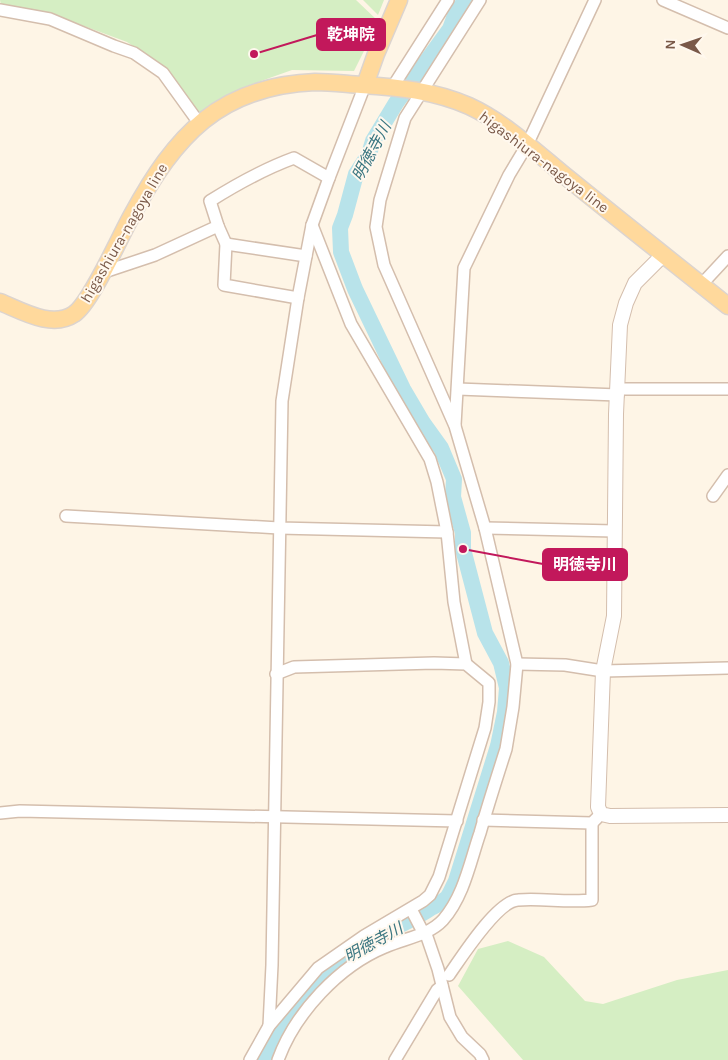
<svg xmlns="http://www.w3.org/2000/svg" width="728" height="1060" font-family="Karla,'Noto Sans JP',sans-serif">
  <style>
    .green { fill: #d5eec3 }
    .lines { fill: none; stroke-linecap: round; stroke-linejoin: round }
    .river { stroke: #b8e3ea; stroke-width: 16 }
    .minor-casing { stroke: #d4bead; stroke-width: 14 }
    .tertiary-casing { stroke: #d4bead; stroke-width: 16 }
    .primary-casing { stroke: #dcd4cf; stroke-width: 19 }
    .minor { stroke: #fff; stroke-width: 11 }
    .tertiary { stroke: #fff; stroke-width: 14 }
    .primary { stroke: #ffd99c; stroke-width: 16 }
    .labels { text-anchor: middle; stroke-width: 4; stroke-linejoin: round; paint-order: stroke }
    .street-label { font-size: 15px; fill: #7a5948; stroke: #fff8ee }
    .water-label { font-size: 16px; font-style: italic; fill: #3a7681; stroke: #fff8ee }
    .leader { fill: none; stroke: #c2185b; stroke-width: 2 }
    .callout-dot { fill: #c2185b; stroke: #fff8ee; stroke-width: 2 }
    .callout { fill: #c2185b; stroke: #c2185b; stroke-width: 2 }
    .callout-label { font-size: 16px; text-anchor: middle; font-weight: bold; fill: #fff }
  </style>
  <rect width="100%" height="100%" fill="#fef5e6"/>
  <g class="green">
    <path d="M0,0H356L377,20L368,43L354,71L292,70L247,86L199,123L162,65L127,42L49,13L1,5Z"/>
    <path d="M363,0H384L378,15Z"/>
    <path d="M508,941L544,957L585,1001L603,1004L677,980L728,970V1060H523L458,986L478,949Z"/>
  </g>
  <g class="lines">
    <path class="river" d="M262,1060C282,1024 306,987 338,960C365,937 402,928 431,908C436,905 443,902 447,898C451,893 453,886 456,881L498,746L505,712L507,688L501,663L485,633L463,549V533L453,497L454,479L441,448L423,423L403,389L355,289L341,252L340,228L345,215L356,174L369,154L373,141L396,103L450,29L457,10L467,0"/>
    <g class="minor-casing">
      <g id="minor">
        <path d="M663,0L728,28"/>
        <path d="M0,10L50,19L114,46L134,53L163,73L199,123"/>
        <path d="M392,88L448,0"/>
        <path d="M312,225L351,324L430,459L437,482L447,532L454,602L466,664"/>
        <path d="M218,226L226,244L224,285L298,298"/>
        <path d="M226,244L306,256"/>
        <path d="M101,273L155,255L218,226L210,201C237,184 264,169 294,158L329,178"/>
        <path d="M701,285L728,256"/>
        <path d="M458,389L618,395"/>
        <path d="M618,389H728"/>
        <path d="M455,425L464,268L509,175L527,145L595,0"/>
        <path d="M713,496L728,475"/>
        <path d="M66,516L279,528L447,532"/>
        <path d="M485,528L614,531"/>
        <path d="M517,664L565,665L603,671L728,668"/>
        <path d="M0,813L20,811L457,821"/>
        <path d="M483,820L592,823L597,818"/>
        <path d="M411,909L424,934"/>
        <path d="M426,934L438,969L450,1017L462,1037L480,1054L483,1060"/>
        <path d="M449,975C461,958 497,901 518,900C543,898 567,903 592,900V823"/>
        <path d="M269,1026L272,965L282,401L298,298L312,225L329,178L365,85"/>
        <path d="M250,1060L269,1026L318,968L364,936L423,901L430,895L439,877L485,728L489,702V683L466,664L434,663L294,667L276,674"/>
        <path d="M278,1060C295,1013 339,966 385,947C405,938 428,936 443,920C464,896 470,862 480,833C488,805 497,777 506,749L513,707L517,664L485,528L455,426L384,265L376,227L380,200L405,118L480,0"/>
        <path d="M395,1060L437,990L442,986"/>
      </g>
    </g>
    <g class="tertiary-casing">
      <path id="tertiary" d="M663,255L635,283L626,303L620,325L616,414L614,616L603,671L598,807L601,814L610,816L728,815"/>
    </g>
    <g class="primary-casing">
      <g id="primary">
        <path d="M365,85L376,54L399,0"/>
        <path d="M0,302C22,311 52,329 74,314C91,303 120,236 132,215C175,136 219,86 315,82C330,82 346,84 361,85C398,87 435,91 469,106C506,123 538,154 569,179C622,222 675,264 728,306"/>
      </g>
    </g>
    <use href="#minor" class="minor"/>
    <use href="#tertiary" class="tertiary"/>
    <use href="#primary" class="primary"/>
  </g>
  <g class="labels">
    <g class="street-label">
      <text transform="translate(544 162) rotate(37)" y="5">higashiura-nagoya line</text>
      <text transform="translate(124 233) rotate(-60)" y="5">higashiura-nagoya line</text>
    </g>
    <g class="water-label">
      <text transform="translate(371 151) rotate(-62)" y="6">明徳寺川</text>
      <text transform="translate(373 942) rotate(-29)" y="6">明徳寺川</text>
    </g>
  </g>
  <path class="leader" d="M254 54L317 35M463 549L543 564"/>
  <g class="callout-dot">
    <circle cx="254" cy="54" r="5"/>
    <circle cx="463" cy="549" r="5"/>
  </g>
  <g class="callout">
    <rect x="317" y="19" width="68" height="31" rx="5"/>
    <rect x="543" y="549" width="84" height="31" rx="5"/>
  </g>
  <g class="callout-label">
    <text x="351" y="40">乾坤院</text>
    <text x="585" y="570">明徳寺川</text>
  </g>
  <g transform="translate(683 45) rotate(272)" stroke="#fff8ee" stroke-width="4" paint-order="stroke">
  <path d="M0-4L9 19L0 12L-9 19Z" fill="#7a5948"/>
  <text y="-8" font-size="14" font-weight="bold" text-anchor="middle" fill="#7a5948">N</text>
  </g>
</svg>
